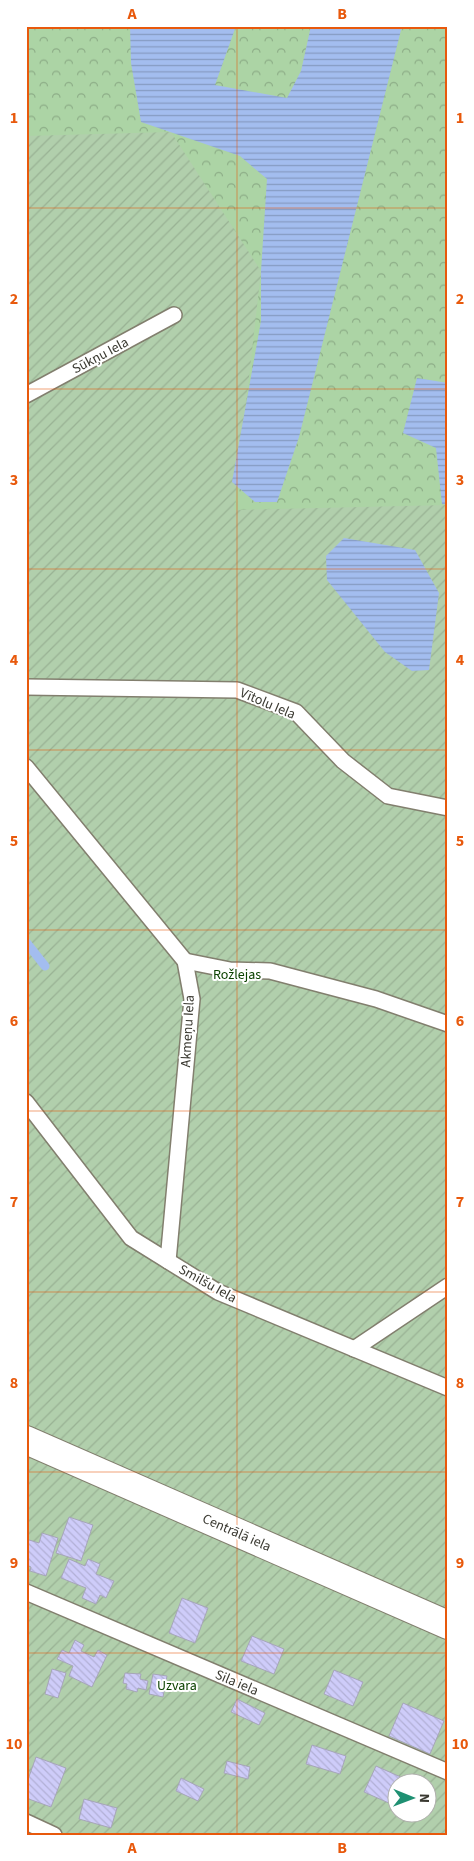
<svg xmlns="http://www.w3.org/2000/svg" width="474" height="1861" font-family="'Source Sans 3',sans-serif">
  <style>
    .forest { fill: url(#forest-crowns) }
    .garden { fill: url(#garden-furrows); fill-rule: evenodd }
    .water { fill: url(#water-rules) }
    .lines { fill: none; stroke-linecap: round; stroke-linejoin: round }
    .stream { stroke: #a3bdef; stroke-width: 9 }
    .building { fill: url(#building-back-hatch); stroke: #a6a6b7 }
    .lane-casing { stroke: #827f6e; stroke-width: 18 }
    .secondary-casing { stroke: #827f6e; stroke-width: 30 }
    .lane { stroke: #fff; stroke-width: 15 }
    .secondary { stroke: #fff; stroke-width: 28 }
    .grid { fill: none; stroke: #e8590c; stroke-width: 1; stroke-opacity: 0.55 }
    .labels { text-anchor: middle; stroke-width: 4; stroke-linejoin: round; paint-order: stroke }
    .street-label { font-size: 14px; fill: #3a3931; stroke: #fff }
    .park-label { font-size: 14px; fill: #0c4201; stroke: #fff }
    .neatline { fill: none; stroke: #e8590c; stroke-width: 2 }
    .grid-label { font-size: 16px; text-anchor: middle; font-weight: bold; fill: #e8590c }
  </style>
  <defs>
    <pattern id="forest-crowns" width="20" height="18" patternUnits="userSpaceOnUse" patternTransform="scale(1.25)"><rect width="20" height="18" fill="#acd4a5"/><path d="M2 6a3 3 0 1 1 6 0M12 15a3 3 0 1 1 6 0" fill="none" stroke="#8dad87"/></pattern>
    <pattern id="garden-furrows" width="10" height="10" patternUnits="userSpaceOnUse" patternTransform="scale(1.25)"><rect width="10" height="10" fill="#b1cfac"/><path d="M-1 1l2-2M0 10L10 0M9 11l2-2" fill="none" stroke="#99b294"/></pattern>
    <pattern id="water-rules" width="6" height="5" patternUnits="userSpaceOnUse" patternTransform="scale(1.25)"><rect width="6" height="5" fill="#a3bdef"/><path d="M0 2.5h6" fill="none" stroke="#869bc2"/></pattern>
    <pattern id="building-back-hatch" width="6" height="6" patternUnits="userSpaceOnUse" patternTransform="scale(1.25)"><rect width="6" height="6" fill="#ceccf9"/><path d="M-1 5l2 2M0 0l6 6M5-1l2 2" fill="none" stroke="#b2b0d6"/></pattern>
  </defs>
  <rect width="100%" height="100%" fill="#fdf9e6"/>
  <path class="forest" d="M26,26H448V647L26,390Z"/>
  <path class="garden" d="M171,132L261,271L234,510L448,505V1835H26V136ZM396,1784H426V1814H396Z"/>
  <g class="water">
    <path d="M130,26H236L215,85L287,98L301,71L311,26H402L299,437L277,502H255L232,482L261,321V271L267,179L240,156L141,122L131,63Z"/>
    <path d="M417,378L448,383V505L442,504L436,448L403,433Z"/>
    <path d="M344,538L415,550L439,593L429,670L412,671L385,652L327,580L326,556Z"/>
  </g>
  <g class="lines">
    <path class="stream" d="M26,942L45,966"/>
  </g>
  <g class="building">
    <path d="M69,1517L93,1525L81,1561L56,1553Z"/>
    <path d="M42,1533L58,1538L46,1576L30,1571L31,1567L26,1565V1539L39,1543Z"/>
    <path d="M69,1559L85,1566L88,1559L100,1564L96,1574L114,1581L106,1598L100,1595L96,1604L82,1598L86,1588L61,1578Z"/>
    <path d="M182,1598L208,1608L195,1643L169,1633Z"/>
    <path d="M252,1636L284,1649L274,1674L241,1661Z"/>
    <path d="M75,1640L84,1645L81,1651L94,1657L98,1650L107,1655L92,1687L69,1676L73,1666L57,1659L62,1650L69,1653Z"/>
    <path d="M52,1669L66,1673L58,1698L45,1694Z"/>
    <path d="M334,1670L363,1682L353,1706L324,1694Z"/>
    <path d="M125,1673L141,1674L140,1679L148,1681L146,1690L138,1688L137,1692L126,1689L127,1684L123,1683Z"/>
    <path d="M153,1674L167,1676L163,1697L149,1694Z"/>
    <path d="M237,1699L265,1713L259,1725L231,1712Z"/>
    <path d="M403,1703L444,1721L430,1754L389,1736Z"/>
    <path d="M312,1745L346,1756L340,1774L306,1764Z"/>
    <path d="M36,1757L66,1768L51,1807L26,1798V1785Z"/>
    <path d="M227,1761L250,1767L248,1779L224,1773Z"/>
    <path d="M376,1766L403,1778L400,1784H396V1793L391,1804L364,1792Z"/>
    <path d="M181,1778L204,1789L198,1801L176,1791Z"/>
    <path d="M84,1799L117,1808L111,1828L79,1819Z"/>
  </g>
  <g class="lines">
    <g class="lane-casing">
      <g id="lane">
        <path d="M26,395L174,315"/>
        <path d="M26,687L237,690L296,712L343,761L388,796L448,808"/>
        <path d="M26,767L185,961L192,999L168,1261"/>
        <path d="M185,961L230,970L270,971L376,999L448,1024"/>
        <path d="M26,1102L131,1238L218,1292L448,1388"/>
        <path d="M354,1349L448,1286"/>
        <path d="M26,1592L448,1772"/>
        <path d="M26,1822L54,1835"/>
      </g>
    </g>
    <g class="secondary-casing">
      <path id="secondary" d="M26,1440L448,1625"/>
    </g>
    <use href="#lane" class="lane"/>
    <use href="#secondary" class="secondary"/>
  </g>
  <path class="grid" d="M237,26V1835M26,208H448M26,389H448M26,569H448M26,750H448M26,930H448M26,1111H448M26,1292H448M26,1472H448M26,1653H448"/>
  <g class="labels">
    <g class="street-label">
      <text transform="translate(100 355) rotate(-28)" y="5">Sūkņu Iela</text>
      <text transform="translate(268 703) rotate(23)" y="5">Vītolu Iela</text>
      <text transform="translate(187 1031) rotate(-87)" y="5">Akmeņu Iela</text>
      <text transform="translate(208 1283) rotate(29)" y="5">Smilšu Iela</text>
      <text transform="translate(237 1532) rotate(24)" y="5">Centrālā iela</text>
      <text transform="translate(237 1682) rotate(23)" y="5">Sila iela</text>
    </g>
    <g class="park-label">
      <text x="237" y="979">Rožlejas</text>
      <text x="177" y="1690">Uzvara</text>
    </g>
  </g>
  <rect width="474" height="1861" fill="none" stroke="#ffffff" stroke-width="55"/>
  <g transform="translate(412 1798) rotate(91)"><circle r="24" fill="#ffffff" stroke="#b0b0ad"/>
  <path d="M0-4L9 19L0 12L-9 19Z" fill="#1e9072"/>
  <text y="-8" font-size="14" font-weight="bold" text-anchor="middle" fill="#3a3931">N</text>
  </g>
  <rect x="28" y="28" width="418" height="1806" class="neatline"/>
  <g class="grid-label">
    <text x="132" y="19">A</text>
    <text x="342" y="19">B</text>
    <text x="14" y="123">1</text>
    <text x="460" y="123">1</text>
    <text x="14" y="304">2</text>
    <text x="460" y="304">2</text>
    <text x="14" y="485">3</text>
    <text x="460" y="485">3</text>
    <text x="14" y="665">4</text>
    <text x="460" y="665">4</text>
    <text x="14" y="846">5</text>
    <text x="460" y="846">5</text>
    <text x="14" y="1026">6</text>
    <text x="460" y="1026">6</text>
    <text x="14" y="1207">7</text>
    <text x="460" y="1207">7</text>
    <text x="14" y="1388">8</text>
    <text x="460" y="1388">8</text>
    <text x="14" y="1568">9</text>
    <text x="460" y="1568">9</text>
    <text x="14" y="1749">10</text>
    <text x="460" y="1749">10</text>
    <text x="132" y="1853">A</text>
    <text x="342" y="1853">B</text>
  </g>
</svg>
